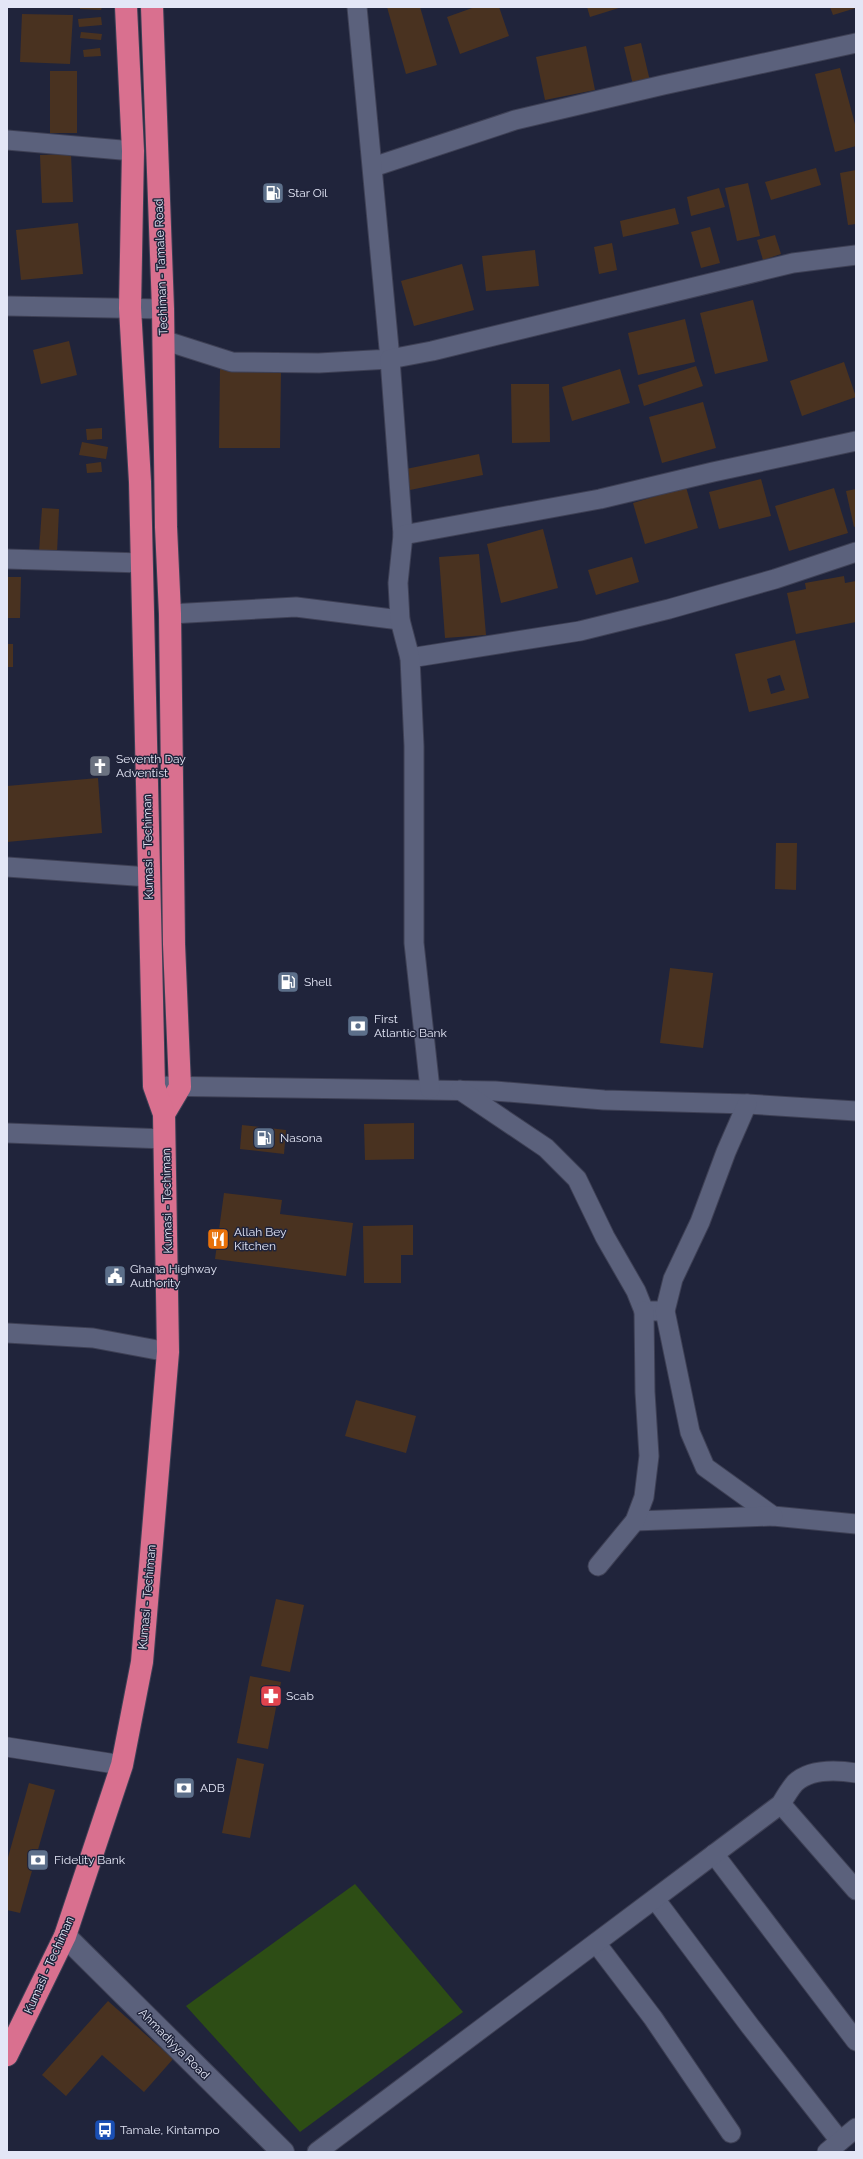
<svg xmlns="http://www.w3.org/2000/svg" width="863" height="2159" font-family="Raleway,sans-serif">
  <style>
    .green { fill: #2d4d15 }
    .building { fill: #493220; fill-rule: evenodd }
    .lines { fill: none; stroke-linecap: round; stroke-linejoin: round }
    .street-casing { stroke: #3e4055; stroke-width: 21 }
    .secondary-casing { stroke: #3e4055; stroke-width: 24 }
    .highway-casing { stroke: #3e4055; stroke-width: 24 }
    .street { stroke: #5b617c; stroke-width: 19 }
    .secondary { stroke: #5b617c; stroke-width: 22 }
    .highway { stroke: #d9708f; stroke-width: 22 }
    .labels { text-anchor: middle; stroke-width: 3; stroke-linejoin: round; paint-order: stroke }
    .poi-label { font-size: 12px; fill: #e3e6f6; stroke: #20243b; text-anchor: start }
    .street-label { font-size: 12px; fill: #e3e6f6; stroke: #20243b }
  </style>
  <rect width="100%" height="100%" fill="#20243b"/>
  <path class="green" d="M355,1884L463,2012L300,2132L186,2006Z"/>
  <g class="building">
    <path d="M80,7H102L101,10L80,9Z"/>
    <path d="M387,7H420L437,65L406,74Z"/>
    <path d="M475,7H499L509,36L460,54L447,17Z"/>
    <path d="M587,7H622L590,17Z"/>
    <path d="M830,7H856V8L833,15Z"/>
    <path d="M22,14L73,15L70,64L20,62Z"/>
    <path d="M101,17L102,25L79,27L78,19Z"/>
    <path d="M81,32L102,34L101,40L80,38Z"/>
    <path d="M641,43L650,81L633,85L624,47Z"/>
    <path d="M586,46L595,90L545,100L536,57Z"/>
    <path d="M100,48L101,56L84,57L83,50Z"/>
    <path d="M840,68L856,128V146L835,152L815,74Z"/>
    <rect x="50" y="71" width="27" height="62"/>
    <path d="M71,154L73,202L42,203L40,155Z"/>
    <path d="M816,168L821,185L771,200L765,182Z"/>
    <path d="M856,170V224L848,225L840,173Z"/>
    <path d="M748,183L760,236L737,241L725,188Z"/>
    <path d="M719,188L725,207L691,216L687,197Z"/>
    <path d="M675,208L679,224L623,237L620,221Z"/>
    <path d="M78,223L83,274L21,280L16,230Z"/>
    <path d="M710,227L720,263L701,268L691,232Z"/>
    <path d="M775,235L781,254L763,260L757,240Z"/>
    <path d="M612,243L617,270L599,274L594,247Z"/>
    <path d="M535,250L539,286L486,291L482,256Z"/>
    <path d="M462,264L474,310L414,326L401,281Z"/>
    <path d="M753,300L768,361L715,374L700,313Z"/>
    <path d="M685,319L695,362L638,375L628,333Z"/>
    <path d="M69,341L77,375L41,384L33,350Z"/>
    <path d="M844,362L856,397L802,416L790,381Z"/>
    <path d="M696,366L703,386L644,406L638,385Z"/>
    <path d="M220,369H281L280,448H219Z"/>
    <path d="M620,369L630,403L572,421L562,387Z"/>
    <path d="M511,384H549L550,442L512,443Z"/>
    <path d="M703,402L716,448L662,463L649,417Z"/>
    <path d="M102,428V439L87,440L86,429Z"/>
    <path d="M82,442L108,447L106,459L79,455Z"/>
    <path d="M479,454L483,475L410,490L406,469Z"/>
    <path d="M101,462L102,472L87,473L86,464Z"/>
    <path d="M761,479L771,516L719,529L709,492Z"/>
    <path d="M686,487L698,528L645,544L633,503Z"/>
    <path d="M834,488L848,533L789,551L775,506Z"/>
    <path d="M856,489V526L854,527L846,491Z"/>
    <path d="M42,508L59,509L57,553L39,552Z"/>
    <path d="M543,529L558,588L501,603L487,544Z"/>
    <path d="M479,554L486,635L445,638L439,557Z"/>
    <path d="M632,557L639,582L596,595L588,570Z"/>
    <path d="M844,576L845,583L856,581V622L796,634L787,593L806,589L805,583Z"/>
    <path d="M7,577H21L20,618H7Z"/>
    <path d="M795,640L809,698L749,712L735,654ZM780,675L785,690L771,694L767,679Z"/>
    <rect x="7" y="644" width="6" height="23"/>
    <path d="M98,778L102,833L7,842V786Z"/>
    <path d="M776,843H797L796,890L775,889Z"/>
    <path d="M670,968L713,973L703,1048L660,1043Z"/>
    <path d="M414,1123V1159L365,1160L364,1124Z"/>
    <path d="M242,1125L286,1130L284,1154L240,1149Z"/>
    <path d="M224,1193L282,1200L280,1214L353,1223L346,1276L215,1259Z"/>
    <path d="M413,1225V1255H401V1283H364L363,1226Z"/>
    <path d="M356,1400L416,1416L406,1453L345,1436Z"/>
    <path d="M276,1599L304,1605L290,1672L261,1666Z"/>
    <path d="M250,1676L281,1682L268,1749L237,1743Z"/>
    <path d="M237,1758L264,1764L250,1838L222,1833Z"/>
    <path d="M29,1783L55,1790L20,1913L7,1910V1861Z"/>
    <path d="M108,2001L173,2059L144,2092L102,2055L66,2096L42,2075Z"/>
  </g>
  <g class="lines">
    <g class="street-casing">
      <g id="street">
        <path d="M7,140L133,151"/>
        <path d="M373,167L515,120L663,85L856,43"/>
        <path d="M7,306L163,309"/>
        <path d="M163,340L232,362L319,363L390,359L357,7"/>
        <path d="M403,535L390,359L432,351L793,263L856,255"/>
        <path d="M7,559L142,563"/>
        <path d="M170,614L296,607L400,620"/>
        <path d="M410,658L580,631L669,609L775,579L856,552"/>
        <path d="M7,867L149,877"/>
        <path d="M154,1086L495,1091L604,1100L747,1104L856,1111"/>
        <path d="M430,1089L414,943V746L410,658L400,620L398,583L403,535L600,499L713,472L856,441"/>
        <path d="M460,1090L546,1148L577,1179L605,1237L636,1291L644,1311H665"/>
        <path d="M747,1104L726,1152L700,1222L673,1279L665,1311L690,1432L705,1467L773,1516L856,1524"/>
        <path d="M7,1133L165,1139"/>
        <path d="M7,1333L93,1338L168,1352"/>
        <path d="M635,1521L773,1516"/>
        <path d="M598,1566L635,1521L644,1497L649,1456L645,1392L644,1311"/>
        <path d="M7,1747L122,1765"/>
        <path d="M781,1804L856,1890"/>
        <path d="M714,1854L856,2041"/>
        <path d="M655,1899L750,2026L840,2141"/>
        <path d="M596,1943L653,2018L731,2133"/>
        <path d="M317,2152L781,1804C785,1797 790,1789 795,1783C810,1769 837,1770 856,1773"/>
        <path d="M827,2152L856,2128"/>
      </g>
    </g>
    <g class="secondary-casing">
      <path id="secondary" d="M65,1936L283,2152"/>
    </g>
    <g class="highway-casing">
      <g id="highway">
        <path d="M152,7L163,309L166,527L170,614L174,944L180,1087L164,1114"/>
        <path d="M7,2055L65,1936L122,1765L142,1662L168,1352L164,1114L154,1086L140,482L130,308L133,151L126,7"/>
      </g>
    </g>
    <use href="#street" class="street"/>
    <use href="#secondary" class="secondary"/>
    <use href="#highway" class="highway"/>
  </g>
  <defs>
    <g id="fuel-square" transform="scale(1.15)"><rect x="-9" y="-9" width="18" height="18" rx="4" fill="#5c6f8a" stroke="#20243b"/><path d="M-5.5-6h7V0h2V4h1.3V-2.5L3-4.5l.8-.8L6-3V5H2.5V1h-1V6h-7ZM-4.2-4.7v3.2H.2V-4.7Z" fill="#fff"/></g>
    <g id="church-square" transform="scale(1.15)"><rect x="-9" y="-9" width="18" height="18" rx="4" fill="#6b7280" stroke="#20243b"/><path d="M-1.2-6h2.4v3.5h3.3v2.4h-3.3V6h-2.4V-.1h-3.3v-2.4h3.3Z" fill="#fff"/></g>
    <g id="bank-square" transform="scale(1.15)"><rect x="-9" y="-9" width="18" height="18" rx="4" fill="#5c6f8a" stroke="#20243b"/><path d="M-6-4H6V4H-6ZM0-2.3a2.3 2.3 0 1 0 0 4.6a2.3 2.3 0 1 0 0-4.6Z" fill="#fff"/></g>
    <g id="restaurant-square" transform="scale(1.15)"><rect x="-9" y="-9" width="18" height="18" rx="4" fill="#e8710a" stroke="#20243b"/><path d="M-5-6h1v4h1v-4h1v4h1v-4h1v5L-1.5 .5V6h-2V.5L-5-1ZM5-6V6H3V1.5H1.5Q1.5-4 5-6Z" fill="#fff"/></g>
    <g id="civic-square" transform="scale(1.15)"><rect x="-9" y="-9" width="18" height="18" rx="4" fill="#5c6f8a" stroke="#20243b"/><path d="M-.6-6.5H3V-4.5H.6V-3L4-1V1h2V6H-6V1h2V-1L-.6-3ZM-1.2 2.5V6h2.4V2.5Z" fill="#fff"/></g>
    <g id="pharmacy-square" transform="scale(1.15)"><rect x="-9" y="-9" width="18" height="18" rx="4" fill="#e0444e" stroke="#20243b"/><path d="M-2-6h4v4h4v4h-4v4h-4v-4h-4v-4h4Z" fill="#fff"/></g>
    <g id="bus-square" transform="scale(1.15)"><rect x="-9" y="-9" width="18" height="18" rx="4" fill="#1a4fb4" stroke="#20243b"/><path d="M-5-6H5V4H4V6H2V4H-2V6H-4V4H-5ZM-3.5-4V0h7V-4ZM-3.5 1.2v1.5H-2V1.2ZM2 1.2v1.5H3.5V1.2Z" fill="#fff"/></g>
  </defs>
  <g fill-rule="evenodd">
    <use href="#fuel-square" x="273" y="193"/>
    <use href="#church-square" x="100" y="766"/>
    <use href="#fuel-square" x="288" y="982"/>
    <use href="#bank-square" x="358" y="1026"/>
    <use href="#fuel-square" x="264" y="1138"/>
    <use href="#restaurant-square" x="218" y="1239"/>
    <use href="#civic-square" x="115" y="1276"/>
    <use href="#pharmacy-square" x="271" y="1696"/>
    <use href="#bank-square" x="184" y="1788"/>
    <use href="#bank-square" x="38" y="1860"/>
    <use href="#bus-square" x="105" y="2130"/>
  </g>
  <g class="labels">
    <g class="poi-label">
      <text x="288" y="197">Star Oil</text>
      <text x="116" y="763">Seventh Day<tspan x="116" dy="14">Adventist</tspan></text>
      <text x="304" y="986">Shell</text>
      <text x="374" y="1023">First<tspan x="374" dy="14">Atlantic Bank</tspan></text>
      <text x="280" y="1142">Nasona</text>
      <text x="234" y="1236">Allah Bey<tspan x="234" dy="14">Kitchen</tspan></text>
      <text x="130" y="1273">Ghana Highway<tspan x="130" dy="14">Authority</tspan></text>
      <text x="286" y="1700">Scab</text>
      <text x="200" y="1792">ADB</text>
      <text x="54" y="1864">Fidelity Bank</text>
      <text x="120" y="2134">Tamale, Kintampo</text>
    </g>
    <g class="street-label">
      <text transform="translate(161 267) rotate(-92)" y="4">Techiman - Tamale Road</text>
      <text transform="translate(148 847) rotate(-91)" y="4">Kumasi - Techiman</text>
      <text transform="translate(167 1201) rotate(-91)" y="4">Kumasi - Techiman</text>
      <text transform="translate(147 1597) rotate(-85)" y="4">Kumasi - Techiman</text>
      <text transform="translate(49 1965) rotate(-66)" y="4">Kumasi - Techiman</text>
      <text transform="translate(174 2044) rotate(45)" y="4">Ahmadiyya Road</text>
    </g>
  </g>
  <rect width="863" height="2159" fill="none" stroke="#e3e6f6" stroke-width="16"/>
</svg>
